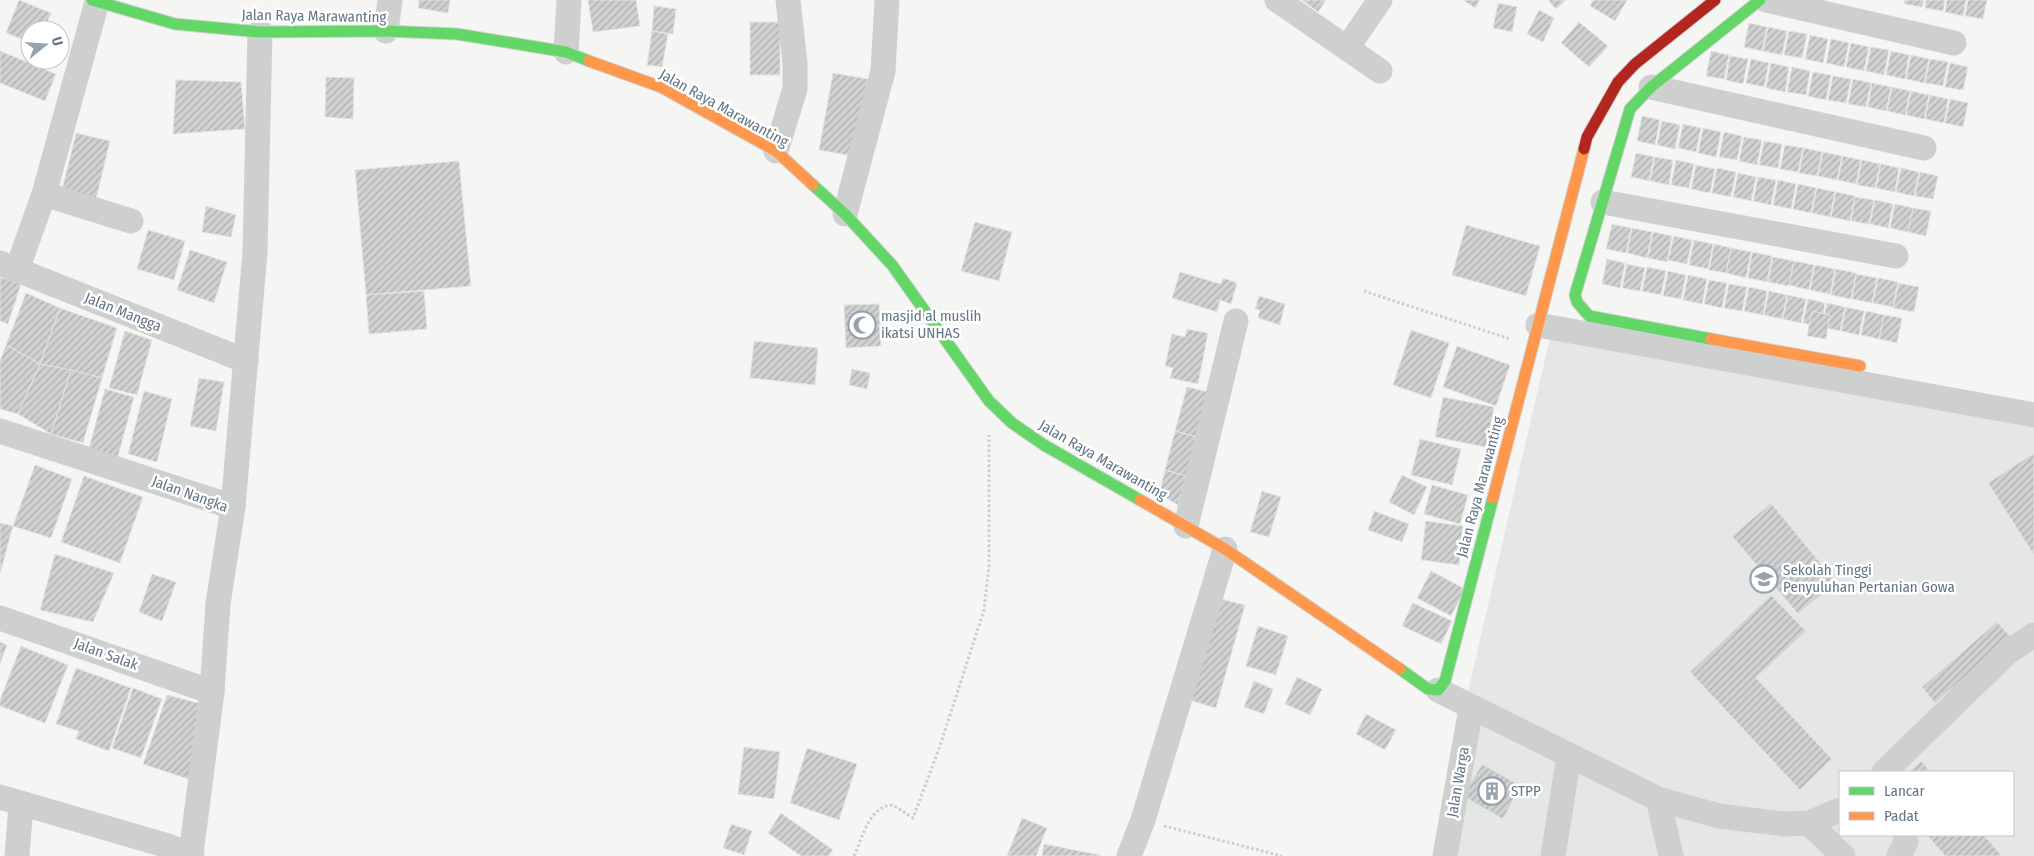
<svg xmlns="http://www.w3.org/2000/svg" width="2034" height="856" font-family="'Fira Sans Condensed',sans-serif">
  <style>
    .built { fill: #e5e7e6; fill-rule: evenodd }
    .building { fill: url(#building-hatch); stroke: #e4e4e3 }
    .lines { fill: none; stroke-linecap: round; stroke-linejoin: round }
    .fast-casing { stroke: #d1d3d3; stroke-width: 13 }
    .slow-casing { stroke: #d1d3d3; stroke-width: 13 }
    .jam-casing { stroke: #d1d3d3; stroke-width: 13 }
    .path { stroke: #cccdcd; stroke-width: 3; stroke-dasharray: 2.5 2.5; stroke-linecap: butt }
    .street { stroke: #ced0d0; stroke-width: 25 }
    .fast { stroke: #63d668; stroke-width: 11 }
    .slow { stroke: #ff974d; stroke-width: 11 }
    .jam { stroke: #b3261e; stroke-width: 11 }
    .labels { text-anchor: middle; stroke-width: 5; stroke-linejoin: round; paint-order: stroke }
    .street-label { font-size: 15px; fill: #637686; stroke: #fff }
    .poi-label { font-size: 15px; fill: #637686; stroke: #fff; text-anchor: start }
  </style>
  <defs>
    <pattern id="building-hatch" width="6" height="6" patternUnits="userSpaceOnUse" patternTransform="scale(1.25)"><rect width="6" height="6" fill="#d0d1d1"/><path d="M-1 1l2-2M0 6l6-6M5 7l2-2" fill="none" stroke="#acaeaf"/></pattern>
  </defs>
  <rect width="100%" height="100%" fill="#f5f5f3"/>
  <path class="built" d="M1552,329L2034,428V856H1439L1459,730ZM1840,772H2013V835H1840Z"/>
  <g class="building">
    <path d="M19,0L51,13L44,30H30V42L6,33Z"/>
    <path d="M419,0H450L448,13L418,8Z"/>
    <path d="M588,0H636L640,26L593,32Z"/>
    <path d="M1302,0H1326L1318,12Z"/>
    <path d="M1463,0H1480L1475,8Z"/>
    <path d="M1548,0H1566L1556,9Z"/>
    <path d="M1593,0H1627L1615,21L1590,6Z"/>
    <path d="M1905,0H1924L1922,7L1904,4Z"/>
    <path d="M1926,0H1945L1943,11L1925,8Z"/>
    <path d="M1947,0H1966L1963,16L1945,12Z"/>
    <path d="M1968,0H1987L1983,19L1965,16Z"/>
    <path d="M1498,3L1517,7L1512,32L1493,28Z"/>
    <path d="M654,6L676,9L673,34L652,31Z"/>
    <path d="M1539,10L1554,18L1543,42L1527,34Z"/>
    <rect x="750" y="22" width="30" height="53"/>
    <path d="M1579,22L1608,46L1589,67L1561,43Z"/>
    <path d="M1749,23L1767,27L1762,51L1744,47Z"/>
    <path d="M1768,27L1787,31L1782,55L1763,51Z"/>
    <path d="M652,31L668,34L662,67L647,65Z"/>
    <path d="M1789,31L1807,34L1802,58L1784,55Z"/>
    <path d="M1810,35L1828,39L1823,63L1805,59Z"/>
    <path d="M1831,39L1849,43L1844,67L1826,63Z"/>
    <path d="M1851,43L1869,47L1864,71L1846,67Z"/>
    <path d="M1871,47L1889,50L1884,75L1866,71Z"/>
    <path d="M0,51L56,74L45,101L0,83Z"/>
    <path d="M1711,51L1729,55L1724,79L1706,76Z"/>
    <path d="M1891,51L1909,55L1905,79L1886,75Z"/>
    <path d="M1911,55L1929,59L1924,83L1906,79Z"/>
    <path d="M1730,56L1748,59L1743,84L1726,80Z"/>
    <path d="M1751,59L1769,63L1764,87L1746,83Z"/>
    <path d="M1930,59L1948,62L1943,86L1925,83Z"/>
    <path d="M1771,63L1789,67L1785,92L1766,88Z"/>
    <path d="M1950,63L1968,67L1963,90L1945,87Z"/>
    <path d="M1792,67L1810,71L1806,95L1787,92Z"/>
    <path d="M1813,72L1831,75L1826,100L1808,96Z"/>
    <path d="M833,73L868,79L853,156L819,150Z"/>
    <path d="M1833,76L1851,79L1846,103L1828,100Z"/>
    <path d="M326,77L354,78L353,119L325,117Z"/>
    <path d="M1853,79L1871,83L1866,107L1848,104Z"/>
    <path d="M176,80L241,82L245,129L173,134Z"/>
    <path d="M1872,83L1891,87L1886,111L1868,107Z"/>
    <path d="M1892,87L1910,91L1905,115L1887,111Z"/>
    <path d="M1911,91L1929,95L1924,119L1906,115Z"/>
    <path d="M1930,95L1948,99L1944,123L1925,119Z"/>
    <path d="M1950,99L1968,103L1963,127L1945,123Z"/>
    <path d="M1642,116L1660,120L1655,145L1637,141Z"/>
    <path d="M1662,121L1680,125L1675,149L1657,145Z"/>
    <path d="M1683,124L1701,128L1696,152L1678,148Z"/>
    <path d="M1703,128L1721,132L1716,157L1698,153Z"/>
    <path d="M1724,132L1742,136L1737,160L1719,157Z"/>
    <path d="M76,133L110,141L94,207L60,198Z"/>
    <path d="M1744,137L1762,140L1757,165L1739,161Z"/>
    <path d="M1764,141L1782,144L1778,168L1759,165Z"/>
    <path d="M1785,145L1803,148L1798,172L1780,169Z"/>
    <path d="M1804,148L1822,152L1817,176L1799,173Z"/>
    <path d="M1823,152L1842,156L1837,180L1818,176Z"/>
    <path d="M1636,153L1654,157L1649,181L1631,177Z"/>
    <path d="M1843,156L1861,160L1856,184L1838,180Z"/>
    <path d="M1655,157L1673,160L1669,185L1650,181Z"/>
    <path d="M1676,160L1694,164L1689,188L1671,185Z"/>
    <path d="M1862,160L1880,164L1875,188L1857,185Z"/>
    <path d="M459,161L471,286L366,295L355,170Z"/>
    <path d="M1881,164L1899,168L1895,192L1876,188Z"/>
    <path d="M1696,165L1715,169L1710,193L1691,189Z"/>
    <path d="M1717,168L1736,172L1731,197L1712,193Z"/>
    <path d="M1901,168L1919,172L1914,196L1896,192Z"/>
    <path d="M1920,172L1938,176L1933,199L1915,196Z"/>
    <path d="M1738,173L1756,177L1751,201L1733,197Z"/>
    <path d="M1758,177L1776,180L1771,205L1753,201Z"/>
    <path d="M1778,180L1796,184L1791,209L1773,205Z"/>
    <path d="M1798,184L1816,188L1811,213L1793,209Z"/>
    <path d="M1817,188L1835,192L1830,217L1812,213Z"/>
    <path d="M1836,192L1855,196L1850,221L1831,217Z"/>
    <path d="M1855,197L1874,200L1869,224L1851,221Z"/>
    <path d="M1875,200L1893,204L1888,228L1870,224Z"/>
    <path d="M1895,204L1913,208L1908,232L1890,228Z"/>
    <path d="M206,206L236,215L231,237L202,232Z"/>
    <path d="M1913,208L1931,211L1926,236L1908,232Z"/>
    <path d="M975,222L1012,232L999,281L961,271Z"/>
    <path d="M1612,224L1631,228L1626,253L1606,249Z"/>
    <path d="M1466,225L1540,246L1526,296L1452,275Z"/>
    <path d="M1632,228L1652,232L1647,258L1627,253Z"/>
    <path d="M148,230L185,241L174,280L137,269Z"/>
    <path d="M1653,232L1672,236L1667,262L1648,258Z"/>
    <path d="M1674,236L1692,240L1687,264L1668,260Z"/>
    <path d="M1694,240L1713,244L1708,269L1689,265Z"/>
    <path d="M1714,244L1731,248L1726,273L1709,270Z"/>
    <path d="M1731,248L1751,252L1746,278L1726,273Z"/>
    <path d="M190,250L227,262L214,303L177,290Z"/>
    <path d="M1752,252L1772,256L1767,282L1748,278Z"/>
    <path d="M1773,257L1794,261L1789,286L1768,282Z"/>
    <path d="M1607,259L1625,263L1620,288L1602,284Z"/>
    <path d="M1794,261L1814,265L1809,290L1789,285Z"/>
    <path d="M1627,264L1645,268L1640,291L1622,288Z"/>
    <path d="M1815,265L1835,269L1830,294L1810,290Z"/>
    <path d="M1647,267L1666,271L1661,295L1642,291Z"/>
    <path d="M1836,269L1856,273L1851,299L1831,295Z"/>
    <path d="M1668,271L1686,275L1681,299L1663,296Z"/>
    <path d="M1180,272L1221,284L1223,278L1237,283L1231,304L1220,300L1217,312L1172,298Z"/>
    <path d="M1856,274L1877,278L1872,303L1852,299Z"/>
    <path d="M1688,275L1707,279L1702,304L1683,300Z"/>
    <path d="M0,277L21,284L8,324L0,321Z"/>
    <path d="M1878,278L1898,282L1893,307L1873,303Z"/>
    <path d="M1709,280L1727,283L1722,308L1704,304Z"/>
    <path d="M1899,283L1919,287L1914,312L1893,308Z"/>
    <path d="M1729,284L1747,287L1742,311L1724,308Z"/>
    <path d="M1749,287L1767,291L1763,315L1744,311Z"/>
    <path d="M424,291L427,329L369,334L366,295Z"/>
    <path d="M1769,291L1787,295L1782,319L1764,315Z"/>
    <path d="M26,293L60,308L40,364L6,345Z"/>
    <path d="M1788,295L1806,299L1801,323L1783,319Z"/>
    <path d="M1259,296L1285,304L1280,325L1258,318L1260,310L1255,309Z"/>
    <path d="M1808,299L1825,303L1821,327L1803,323Z"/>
    <path d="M1827,303L1845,307L1840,331L1822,327Z"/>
    <path d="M879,304L881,346L846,348L844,305Z"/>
    <path d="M1846,307L1864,311L1859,335L1841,331Z"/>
    <path d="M60,308L117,328L102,378L40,364Z"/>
    <path d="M1812,311L1830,315L1826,339L1807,336Z"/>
    <path d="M1866,311L1884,315L1879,339L1861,335Z"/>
    <path d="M1884,315L1902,318L1897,343L1879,339Z"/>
    <path d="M1187,329L1208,333L1198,384L1170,378L1173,368L1165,366L1172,334L1185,337Z"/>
    <path d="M1411,330L1449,343L1431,398L1393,385Z"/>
    <path d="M125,331L152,340L137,395L109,388Z"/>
    <path d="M754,341L818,348L815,385L750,378Z"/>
    <path d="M6,345L40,364L18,414L0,409V361Z"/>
    <path d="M1457,346L1510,365L1496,406L1443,387Z"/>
    <path d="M40,364L71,370L51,434L18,414Z"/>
    <path d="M852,369L870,373L867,389L849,385Z"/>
    <path d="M71,370L102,378L83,443L51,434Z"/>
    <path d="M199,378L224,382L216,431L190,426Z"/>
    <path d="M1187,387L1208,392L1196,437L1175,431Z"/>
    <path d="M105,389L134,397L117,460L88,452Z"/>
    <path d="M144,391L172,399L157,462L128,454Z"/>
    <path d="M1443,397L1494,407L1486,447L1435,437Z"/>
    <path d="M1175,431L1196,437L1186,476L1165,470Z"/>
    <path d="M1420,439L1461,449L1452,485L1411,475Z"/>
    <path d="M2034,453V555L1988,483Z"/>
    <path d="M35,465L72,479L51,538L13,526Z"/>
    <path d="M1165,470L1186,476L1178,505L1159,494Z"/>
    <path d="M1402,475L1427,487L1414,515L1389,502Z"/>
    <path d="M84,476L143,497L120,563L61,542Z"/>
    <path d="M1432,485L1468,495L1460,524L1424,514Z"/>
    <path d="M1262,491L1281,497L1269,537L1250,532Z"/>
    <path d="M1771,503L1836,582L1798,614L1732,536Z"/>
    <path d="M1374,511L1409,524L1402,542L1368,530Z"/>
    <path d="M1426,521L1463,526L1459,565L1421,560Z"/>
    <path d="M0,523L13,526L0,574Z"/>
    <path d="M55,554L114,573L93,622L40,610Z"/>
    <path d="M1431,571L1465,589L1451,616L1417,598Z"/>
    <path d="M152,574L176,582L162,621L139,612Z"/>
    <path d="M1771,595L1806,631L1756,678L1832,759L1800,790L1690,672Z"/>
    <path d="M1217,598L1245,605L1216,708L1189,700Z"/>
    <path d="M1413,603L1452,621L1441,644L1402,626Z"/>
    <path d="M1997,622L2011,637L1935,703L1922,687Z"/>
    <path d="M1258,626L1288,636L1276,675L1246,666Z"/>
    <path d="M0,642L7,645L0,664Z"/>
    <path d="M21,646L68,665L45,723L0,706V700Z"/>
    <path d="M76,668L131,688L109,751L76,739L79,731L56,724Z"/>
    <path d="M1297,677L1322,689L1310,715L1285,704Z"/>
    <path d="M1254,681L1273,689L1264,714L1244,707Z"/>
    <path d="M133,688L162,699L141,758L112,748Z"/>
    <path d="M167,695L202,704L191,780L143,764Z"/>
    <path d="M1366,714L1396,730L1385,750L1356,734Z"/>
    <path d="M744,747L780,752L774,799L738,794Z"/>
    <path d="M807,748L857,764L839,820L790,803Z"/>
    <path d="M1921,761L1931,772H1909Z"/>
    <path d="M1482,764L1521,786L1503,819L1463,796Z"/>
    <path d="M781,813L833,850L829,856H801L768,833Z"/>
    <path d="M1022,818L1047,828L1036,856H1007Z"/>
    <path d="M731,824L752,831L744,855L723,848Z"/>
    <path d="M1927,835H1984L2002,856H1945Z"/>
    <path d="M1044,844L1100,855V856H1042Z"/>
  </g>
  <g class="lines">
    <g class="fast-casing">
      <g id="fast">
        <path d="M92,0L175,24L260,32L386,31L457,34L566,52L589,61"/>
        <path d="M813,185L845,214L892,265L989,401L1012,423L1044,445L1140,500"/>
        <path d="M1711,339L1589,316L1577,302L1575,295L1630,109L1651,87L1760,0"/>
        <path d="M1400,669L1428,689L1438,690L1445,681L1493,498"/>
      </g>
    </g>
    <g class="slow-casing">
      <g id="slow">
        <path d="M589,61L661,87L776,151L813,185"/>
        <path d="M1711,339L1860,366"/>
        <path d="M1493,498L1584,149"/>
        <path d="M1140,500L1225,549L1400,669"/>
      </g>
    </g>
    <g class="jam-casing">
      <path id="jam" d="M1584,149L1587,137L1618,82L1635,64L1715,0"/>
    </g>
    <g class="path">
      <path d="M1364,291L1510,339"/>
      <path d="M1164,826L1282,856"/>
      <path d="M854,856C862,838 870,805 893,805L913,818L940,746L984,610L989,566V435"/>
    </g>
    <g class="street">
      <path d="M1277,0L1380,71"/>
      <path d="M1766,0L1954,43"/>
      <path d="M386,31L390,0"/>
      <path d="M1347,48L1380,0"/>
      <path d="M566,52L569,0"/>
      <path d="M1651,87L1924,148"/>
      <path d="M776,151L795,89V63L788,0"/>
      <path d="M44,194L131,221"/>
      <path d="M1603,202L1896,256"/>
      <path d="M845,214L883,71L887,0"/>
      <path d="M0,263L246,361"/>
      <path d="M17,270L44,194L97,2"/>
      <path d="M1538,325L2034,415"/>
      <path d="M0,431L233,507L218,604L212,692L191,854"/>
      <path d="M233,507L255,252L260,32"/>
      <path d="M1186,526L1236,321"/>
      <path d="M0,618L212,692"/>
      <path d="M1438,690L1658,799L1719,816L1784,824L1809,823L1840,810"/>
      <path d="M1884,772L2008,652L2034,635"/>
      <path d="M0,797L168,846L192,856"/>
      <path d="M1658,799L1671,856"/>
      <path d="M1809,823L1843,856"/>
      <path d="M17,856L21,805"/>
      <path d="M1129,856L1143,820L1225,549"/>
      <path d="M1445,856L1471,708"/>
      <path d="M1553,856L1569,756"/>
      <path d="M1899,856L1906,842L1905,835"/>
    </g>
    <use href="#fast" class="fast"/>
    <use href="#slow" class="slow"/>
    <use href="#jam" class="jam"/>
  </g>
  <defs>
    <g id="mosque-ring" transform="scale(1.4375)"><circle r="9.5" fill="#fff" stroke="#96a2ac" stroke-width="1.5"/><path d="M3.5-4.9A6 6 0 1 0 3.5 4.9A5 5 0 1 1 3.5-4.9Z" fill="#96a2ac"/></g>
    <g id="university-ring" transform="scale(1.4375)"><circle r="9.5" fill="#fff" stroke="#96a2ac" stroke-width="1.5"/><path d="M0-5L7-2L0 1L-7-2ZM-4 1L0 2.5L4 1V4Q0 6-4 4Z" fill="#96a2ac"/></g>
    <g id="building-ring" transform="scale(1.4375)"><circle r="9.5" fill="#fff" stroke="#96a2ac" stroke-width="1.5"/><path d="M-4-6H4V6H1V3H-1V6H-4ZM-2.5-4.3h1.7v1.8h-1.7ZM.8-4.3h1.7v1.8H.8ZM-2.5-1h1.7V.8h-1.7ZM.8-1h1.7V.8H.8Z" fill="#96a2ac"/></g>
  </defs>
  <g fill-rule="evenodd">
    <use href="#mosque-ring" x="862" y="325"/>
    <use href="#university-ring" x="1764" y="579"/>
    <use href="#building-ring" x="1492" y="791"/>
  </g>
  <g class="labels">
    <g class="street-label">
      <text transform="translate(314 16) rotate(1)" y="5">Jalan Raya Marawanting</text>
      <text transform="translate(724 108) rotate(29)" y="5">Jalan Raya Marawanting</text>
      <text transform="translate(123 312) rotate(22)" y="5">Jalan Mangga</text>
      <text transform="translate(1103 460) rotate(30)" y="5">Jalan Raya Marawanting</text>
      <text transform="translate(1480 487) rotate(-75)" y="5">Jalan Raya Marawanting</text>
      <text transform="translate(190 494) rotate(20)" y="5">Jalan Nangka</text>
      <text transform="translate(106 654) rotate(20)" y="5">Jalan Salak</text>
      <text transform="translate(1458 782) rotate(-80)" y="5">Jalan Warga</text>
    </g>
    <g class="poi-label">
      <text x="881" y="321">masjid al muslih<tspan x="881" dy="17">ikatsi UNHAS</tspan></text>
      <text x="1783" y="575">Sekolah Tinggi<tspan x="1783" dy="17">Penyuluhan Pertanian Gowa</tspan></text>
      <text x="1511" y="796">STPP</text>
    </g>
  </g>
  <rect x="1839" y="771" width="175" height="65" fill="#ffffff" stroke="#c1c8cf"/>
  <rect x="1849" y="787" width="25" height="8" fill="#63d668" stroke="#c1c8cf"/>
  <text x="1884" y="796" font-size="15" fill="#637686">Lancar</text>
  <rect x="1849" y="812" width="25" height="8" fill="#ff974d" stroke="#c1c8cf"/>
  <text x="1884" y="821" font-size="15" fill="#637686">Padat</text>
  <g transform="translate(45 45) rotate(73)"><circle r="24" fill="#ffffff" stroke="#c1c8cf"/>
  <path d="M0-4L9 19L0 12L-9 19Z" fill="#96a2ac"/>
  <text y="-8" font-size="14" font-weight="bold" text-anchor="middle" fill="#637686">U</text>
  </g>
</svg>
